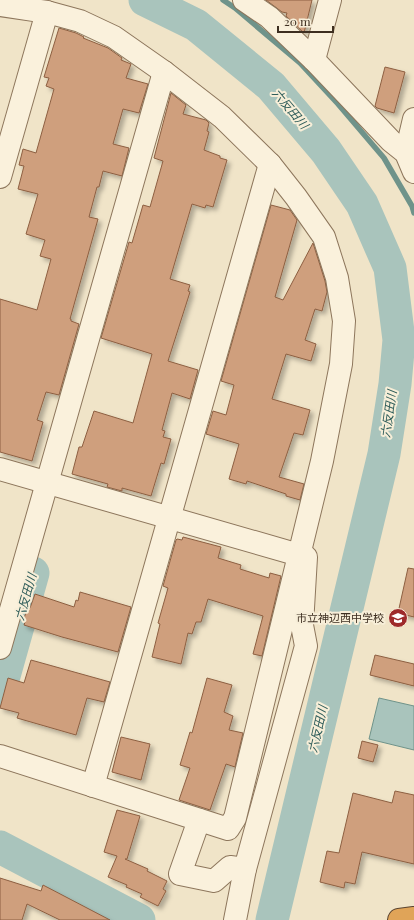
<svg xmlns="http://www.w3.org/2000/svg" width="414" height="920" font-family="'Playfair Display','Noto Sans JP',serif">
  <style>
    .water { fill: #a9c4bc; stroke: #6f938a }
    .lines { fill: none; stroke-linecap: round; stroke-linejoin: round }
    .stream { stroke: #6f938a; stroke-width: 5.5 }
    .river { stroke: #a9c4bc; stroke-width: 33 }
    .building { fill: #cf9f7d; stroke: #8d5f41; filter: url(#shadow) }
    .minor-casing { stroke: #8d765c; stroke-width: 24 }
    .highway-casing { stroke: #5b4430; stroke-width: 24 }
    .minor { stroke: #faf1dc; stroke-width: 22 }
    .highway { stroke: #e0a458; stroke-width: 22 }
    .labels { text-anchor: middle; stroke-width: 4; stroke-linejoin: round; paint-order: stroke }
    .poi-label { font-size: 11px; fill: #3d2e20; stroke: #f7eed8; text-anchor: end }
    .water-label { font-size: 12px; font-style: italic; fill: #2f5d5a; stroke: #f7eed8 }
  </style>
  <defs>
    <filter id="shadow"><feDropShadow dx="3.5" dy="3.5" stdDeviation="2" flood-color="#0004"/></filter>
  </defs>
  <rect width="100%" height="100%" fill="#f0e4c8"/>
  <path class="water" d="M379,698L414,706V750L369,739Z"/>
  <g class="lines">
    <path class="stream" d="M223,0L235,8L300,63L338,104L384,158L412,206L414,213"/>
    <g class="river">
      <path d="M145,0L196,25L271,86L326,151L362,204L390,268L399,340L395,384L384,454L272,920"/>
      <path d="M0,690L33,573"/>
      <path d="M0,847L139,920"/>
    </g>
  </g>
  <g class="building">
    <path d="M266,0H312L304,33L286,16L287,13L282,12Z"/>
    <path d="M59,28L76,33L84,37L83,38L108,48L122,58L121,60L131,64L126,78L148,84L139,113L123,109L113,144L129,148L122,176L103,171L99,187H97L89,217L98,219L70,319H71V321L79,324L59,395L46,392L37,420L43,422L32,461L0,452V299L37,310L51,259L40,256L45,240L26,234L38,194L18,189L24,166L19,165L23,149L36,153L54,89L46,86L49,78L44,77Z"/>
    <path d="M385,67L405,72L394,113L377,108L375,106Z"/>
    <path d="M171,93L186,105L183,114L206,120L209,123L207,131L209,132L204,150L220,156V158L227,160L213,207L206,205L205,208L192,204L170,279L190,285L188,291L190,292L168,361L198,370L190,399L172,393L162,430L165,431L163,437L171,439L164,464L161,463L151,496L122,488V491L107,487L108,484L72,474L79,447H82L94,411L133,423L152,354L101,338L129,242L132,243L143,205L150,207L163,161L154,158Z"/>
    <path d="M271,205L290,210L297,220L275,297L283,300L313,243L325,281L327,292L322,311L315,309L305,340L316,344L311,361L286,354L272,399L310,410L303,435L294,433L279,477L304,484L300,500L286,496V494L247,481L246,484L229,479L239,444L206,434L213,411L226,415L234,385L221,381Z"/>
    <path d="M183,537L221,547L218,558L241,565L240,569L269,578L270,573L281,576L262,656L253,654L263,616L208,599L201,622H196L192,634L188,633L181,664L152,657L160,624L158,623L168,588L163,586L176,540L177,539L182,540Z"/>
    <path d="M408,568L414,569V617L398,613Z"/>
    <path d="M80,592L131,607L118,652L62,637L24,625L25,622L23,621L28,607L30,608L35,594L74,607L76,600L78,601Z"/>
    <path d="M375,655L414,664V686L370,675Z"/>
    <path d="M31,660L110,682L104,702L87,698L76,735L17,718L19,713L0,708L8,678L24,683Z"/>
    <path d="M207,678L232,685L224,712L233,716L229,730L243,733L235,767L226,764L210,810L179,800L190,768L180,765L190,732L192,733Z"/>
    <path d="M121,737L150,744L141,780L112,772Z"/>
    <path d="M362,741L378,745L373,762L358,758Z"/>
    <path d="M395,791L414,795V864L362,852L355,884L345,882L344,888L320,882L327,851L339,853L353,793L392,803Z"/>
    <path d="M117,810L140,816L127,859H125L148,869L147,871L167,881L163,889L166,891L158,906L140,897L142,894L126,887L127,885L108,877L117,856L104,852Z"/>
    <path d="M0,878L41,891L43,885L110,920H60L27,904L22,920H0Z"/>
  </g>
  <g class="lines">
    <g class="minor-casing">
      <g id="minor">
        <path d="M244,0L269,17L314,60L391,141L406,153L414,172"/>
        <path d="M0,5L47,12L80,21L114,37L164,72L222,117L270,164L296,197L324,237L337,278L344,321L341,364L322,461L235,818L228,829L0,756"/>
        <path d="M314,60L330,0"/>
        <path d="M406,153L414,119"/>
        <path d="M0,177L47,12"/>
        <path d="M0,469L306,557L302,625L306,646L245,869L235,920"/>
        <path d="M0,648L164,72"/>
        <path d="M93,786L270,164"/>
        <path d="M199,820L180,874L214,881L230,867L245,869"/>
      </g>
    </g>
    <g class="highway-casing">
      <path id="highway" d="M399,920L414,918"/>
    </g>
    <use href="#minor" class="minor"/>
    <use href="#highway" class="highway"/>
  </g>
  <defs>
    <g id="school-disc" transform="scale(1)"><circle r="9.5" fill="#9e2a2b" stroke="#f7eed8"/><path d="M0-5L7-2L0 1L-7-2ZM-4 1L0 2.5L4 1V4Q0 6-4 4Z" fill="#fff"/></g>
  </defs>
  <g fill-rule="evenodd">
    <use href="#school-disc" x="398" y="618"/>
  </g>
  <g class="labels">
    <g class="poi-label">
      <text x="384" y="622">市立神辺西中学校</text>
    </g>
    <g class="water-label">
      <text transform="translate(290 109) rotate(50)" y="4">六反田川</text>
      <text transform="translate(389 414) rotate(-82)" y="4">六反田川</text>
      <text transform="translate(26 597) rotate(-74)" y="4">六反田川</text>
      <text transform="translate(318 729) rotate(-77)" y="4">六反田川</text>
    </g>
  </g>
  <path d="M278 26v6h55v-6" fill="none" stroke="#3d2e20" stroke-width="2"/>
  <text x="284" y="26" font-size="12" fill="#3d2e20" stroke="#f7eed8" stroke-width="3" paint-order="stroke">20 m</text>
</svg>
